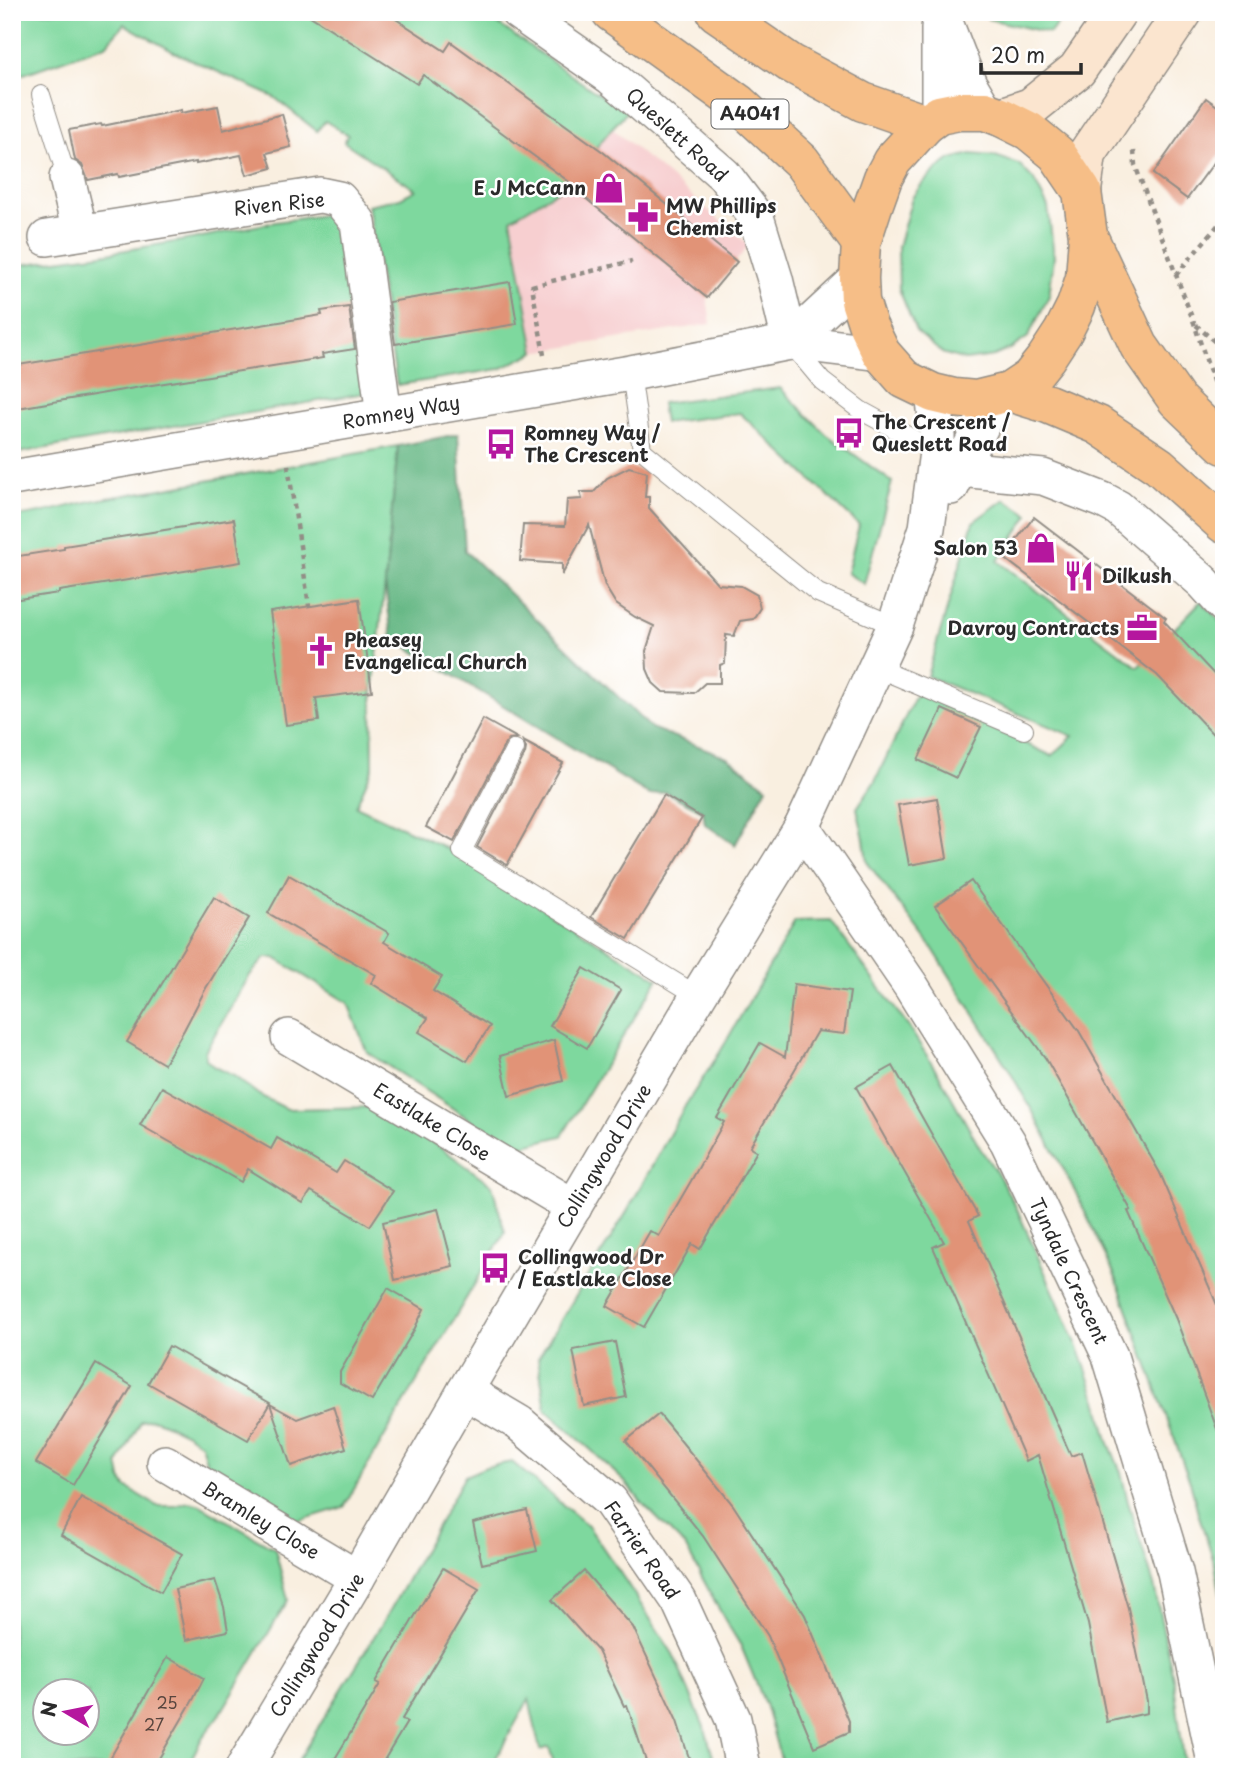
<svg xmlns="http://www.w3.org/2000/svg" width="1236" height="1779" font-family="'Playpen Sans',sans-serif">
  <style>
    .built { fill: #f7cfd0 }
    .green { fill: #7ed89e; stroke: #548264; stroke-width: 2; fill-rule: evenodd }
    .forest { fill: #66b885; stroke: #487258; stroke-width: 2 }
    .building { fill: #e19377 }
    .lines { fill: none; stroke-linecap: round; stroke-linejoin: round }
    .lane-casing { stroke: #928d86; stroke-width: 20 }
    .street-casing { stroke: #928d86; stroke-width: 38 }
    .secondary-casing { stroke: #928d86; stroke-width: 41 }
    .highway-casing { stroke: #928d86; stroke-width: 41 }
    .path { stroke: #928d86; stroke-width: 4.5; stroke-dasharray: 5 5; stroke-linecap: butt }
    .lane { stroke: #fff; stroke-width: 18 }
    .street { stroke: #fff; stroke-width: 35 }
    .secondary { stroke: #fbe5cf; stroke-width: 38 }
    .highway { stroke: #f6be87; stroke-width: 38 }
    .labels { text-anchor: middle; stroke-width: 5; stroke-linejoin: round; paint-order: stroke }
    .number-label { font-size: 16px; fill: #58453e }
    .shield { fill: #fff; stroke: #6b6b6b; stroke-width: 2 }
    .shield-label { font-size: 18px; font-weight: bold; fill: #2b2b2b }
    .street-label { font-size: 19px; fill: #2b2b2b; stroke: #fff }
    .poi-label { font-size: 19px; font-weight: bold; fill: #2b2b2b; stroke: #fff; text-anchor: start }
  </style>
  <rect width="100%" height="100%" fill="#fff"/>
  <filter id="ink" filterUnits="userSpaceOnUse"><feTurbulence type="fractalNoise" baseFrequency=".0143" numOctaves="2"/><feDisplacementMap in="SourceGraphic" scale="14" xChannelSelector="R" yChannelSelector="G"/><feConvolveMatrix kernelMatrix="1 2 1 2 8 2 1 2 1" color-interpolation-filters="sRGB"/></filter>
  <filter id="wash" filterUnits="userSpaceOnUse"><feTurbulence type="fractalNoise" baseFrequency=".00686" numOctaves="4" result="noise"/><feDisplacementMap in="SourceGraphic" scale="28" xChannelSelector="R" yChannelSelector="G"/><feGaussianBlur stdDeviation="1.57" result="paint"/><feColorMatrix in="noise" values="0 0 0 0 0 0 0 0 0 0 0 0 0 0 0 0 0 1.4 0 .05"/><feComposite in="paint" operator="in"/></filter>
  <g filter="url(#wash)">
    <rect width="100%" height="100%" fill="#f9efe0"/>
    <path class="built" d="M612,128L749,245L707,298L711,324L535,352L511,219L565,186Z"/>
    <g class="green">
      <path d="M12,12H481L591,89L628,111L612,128L565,186L511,219L535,352L500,369L397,385L368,205L400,198L416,190L344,142L348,135L325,121L317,131L274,97L174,52L124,24L106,45L12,78Z"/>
      <path d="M986,12H1066L1050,33L988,19Z"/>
      <path d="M971,154L995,156L1019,164L1034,180L1048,207L1054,257L1049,296L1028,337L1012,348L994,356L965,360L942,353L916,331L899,289L898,247L912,198L922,184L936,170L951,159Z"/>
      <path d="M338,213L365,393L12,454V266L102,254L192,239L275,222Z"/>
      <path d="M780,388L826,434L892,482L864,584L847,573L859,525L740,413L664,423L661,403Z"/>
      <path d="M398,446L385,584L372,701L373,767L356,806L442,846L658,979L562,1136L513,1148L367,1052L348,1003L275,958H265L250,975L205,1051L206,1059L214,1067L234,1076L259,1095L287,1109L374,1107L429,1139L492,1185L505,1232C452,1324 396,1414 344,1507L292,1523L217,1479L208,1467L201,1444L187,1434L162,1422L152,1419L141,1421L118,1464L121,1478L126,1487L157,1506H176L188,1502L200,1505L275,1549L288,1600L219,1716L202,1738L187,1767H12V517C43,515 72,504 102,499C201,483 299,464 398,446ZM46,1692H88V1734H46Z"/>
      <path d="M1005,499L1029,515L998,561L1138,667L1201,601L1224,625V1612L1215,1565L1198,1513L1191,1485L1116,1278L1077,1195L1038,1121L1009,1070L931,946L867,862L864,839L857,808L875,781L917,693L1052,756L1073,736L927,676L973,522Z"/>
      <path d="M831,921L910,1029L938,1073L980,1148L999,1176L1016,1207L1080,1352L1100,1409L1108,1441L1121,1472L1128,1502L1154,1585L1174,1683L1185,1767H783L765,1704L741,1646L725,1620L685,1546L643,1504L626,1483L590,1449L546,1410L538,1358L628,1210L685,1106L720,1052L795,922Z"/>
      <path d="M512,1462L588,1526L623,1577L673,1654L705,1729L716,1767H555L549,1747L540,1750L529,1699L491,1767H294L388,1614L465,1476L486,1467Z"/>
    </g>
    <path class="forest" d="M458,434L465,551L651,728L727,757L767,787L735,845L705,824L703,811L665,792L650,795L392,638L385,584L398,446Z"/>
    <g id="blocks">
      <g class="building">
        <path d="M304,12H385L445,51L451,42L603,152L737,262L707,298L573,188L575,186L423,75L417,84Z"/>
        <path d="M1206,98L1224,111V149L1187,199L1153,174Z"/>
        <path d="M218,106L223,130L282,114L291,147L267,153L272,168L247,175L241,155L196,164V162L119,177L118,174L88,180L82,165L75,160L69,130L101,124L102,126L181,110V113Z"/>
        <path d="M510,282L517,324L395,344L389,302Z"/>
        <path d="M349,307L355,349L322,354L323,358L152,385L12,409V366L322,315L321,311Z"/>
        <path d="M629,467L647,472L645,497H649V508L718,584L741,586L757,595L760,608L753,619L740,621L734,636L726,635L725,663L720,665V683H705L694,693L663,692L653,683L647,669L646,651L654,626L635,617L616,604L605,586L589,525L562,575V564L520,561L523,525L565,526L567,500L582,499L580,492H594L607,478Z"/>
        <path d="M1034,517L1166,618L1164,621L1224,685V746L1157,675L1003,557Z"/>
        <path d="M234,519L241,562L59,591V593L12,600V557L64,549V546Z"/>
        <path d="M359,599L372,691L316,698L319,721L286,725L270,612Z"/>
        <path d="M942,709L981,727L956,778L918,760Z"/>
        <path d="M483,719L517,738L509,739L505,744L454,842L426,827Z"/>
        <path d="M523,741L563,763L507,865L477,847L525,754L526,748Z"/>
        <path d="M664,795L702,818L628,939L591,917Z"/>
        <path d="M937,798L947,858L909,865L898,805Z"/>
        <path d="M289,875L389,933L384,942L442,977L433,991L490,1026L467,1061L419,1032L428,1018L371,983L376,975L268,913Z"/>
        <path d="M971,881L1079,1031L1160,1173L1224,1321V1437H1220L1176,1319L1128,1211L1131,1210L1046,1059L935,906Z"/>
        <path d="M214,897L249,918L206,988L184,1030L164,1064L127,1042Z"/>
        <path d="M584,968L621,990L587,1048L550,1026Z"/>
        <path d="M794,984L850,992L844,1034L817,1031L750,1147L757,1151L700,1249L692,1244L644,1327L607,1306L650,1231L659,1236L691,1181L724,1122L717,1118L760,1043L785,1057Z"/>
        <path d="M554,1040L563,1081L509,1096L500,1056Z"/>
        <path d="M893,1066L978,1216L969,1221L1043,1392L1071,1456L1082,1452L1128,1608L1147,1701V1713L1107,1722L1088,1624L1038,1455L1026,1461L933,1247L944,1242L856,1087Z"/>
        <path d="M162,1087L271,1149L277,1138L336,1173L344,1161L393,1191L370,1226L311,1191L303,1203L248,1169L241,1182L140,1125Z"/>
        <path d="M438,1209L453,1266L395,1280L383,1222Z"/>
        <path d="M388,1288L424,1309L414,1330L372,1401L340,1383V1372Z"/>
        <path d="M615,1342L626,1397L584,1406L573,1350Z"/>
        <path d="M169,1346L270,1403L248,1440L148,1383Z"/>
        <path d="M96,1364L132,1386L73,1485L36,1463Z"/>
        <path d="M270,1404L297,1419L333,1406L346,1448L291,1466Z"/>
        <path d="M659,1414L733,1505L805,1615L849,1721V1732L814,1747L768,1636L703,1536L626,1441Z"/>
        <path d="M81,1497L182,1554L161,1592L61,1535Z"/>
        <path d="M527,1510L537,1551L482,1564L473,1523Z"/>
        <path d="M443,1568L479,1589L402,1719L407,1722L380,1767H330L380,1684L376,1682Z"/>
        <path d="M584,1571L633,1627L677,1721L692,1767H648L627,1705L624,1706L598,1651L552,1600Z"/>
        <path d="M215,1580L224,1607L228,1631L186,1640L175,1589Z"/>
        <path d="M168,1657L204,1678L194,1698L154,1767H105Z"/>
      </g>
    </g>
  </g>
  <g filter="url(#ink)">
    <use href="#blocks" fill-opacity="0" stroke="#928d86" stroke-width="2"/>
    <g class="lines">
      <g class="lane-casing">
        <g id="lane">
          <path d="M41,95L67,178"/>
          <path d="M792,345L822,381L860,410L937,452"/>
          <path d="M631,373L642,450L818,593L895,626"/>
          <path d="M877,668L1024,730"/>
          <path d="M515,749L462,851L698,996"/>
        </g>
      </g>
      <g class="street-casing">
        <g id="street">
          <path d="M518,12L611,77L724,175L756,217L775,279L790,342"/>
          <path d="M941,12L969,84L985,111"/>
          <path d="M939,28V115"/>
          <path d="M67,178L80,232"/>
          <path d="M47,238L320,195L339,199L358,222L384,415"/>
          <path d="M790,342L859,278"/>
          <path d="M961,469L1043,477L1103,500L1118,508L1203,582L1224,605"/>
          <path d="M12,478L631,373L790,342L881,353"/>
          <path d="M951,487L996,396"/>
          <path d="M802,827L911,986L1008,1142L1110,1356L1175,1572L1216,1767"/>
          <path d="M289,1037L574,1207"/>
          <path d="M465,1391L519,1423L610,1501L679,1601L733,1719L743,1767"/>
          <path d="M165,1463L357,1578"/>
          <path d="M244,1767L357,1578L465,1391L698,996L802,827L895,626L927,528L937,452V426L933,393"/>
        </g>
      </g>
      <g class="secondary-casing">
        <g id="secondary">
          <path d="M1001,117L1031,107L1077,70L1117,12"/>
          <path d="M1082,191L1087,154L1183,12"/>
        </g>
      </g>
      <g class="highway-casing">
        <g id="highway">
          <path d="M611,12L739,104L801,161L861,243"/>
          <path d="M716,12L790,63L863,102L926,124"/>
          <path d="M959,111H985L1001,117L1029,131L1057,154L1082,191L1088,236L1085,278L1076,306L1063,332L1046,358L1030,378L1009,392L976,400L954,398L933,393L904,379L881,353L868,326L860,301L859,278L861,243L873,206L883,178L892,161L926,124L939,115Z"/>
          <path d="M1089,238L1139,346L1177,400L1224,445"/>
          <path d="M1009,392L1048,404L1098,425L1159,466L1224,524"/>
        </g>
      </g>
      <g class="path">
        <path d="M1134,151L1135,165L1194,323L1214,384"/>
        <path d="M1176,275L1224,218"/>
        <path d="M1196,325L1224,350"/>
        <path d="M544,355L532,286L632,261"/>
        <path d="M288,465L309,606"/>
      </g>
      <use href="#lane" class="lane"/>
      <use href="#street" class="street"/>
      <use href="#secondary" class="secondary"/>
      <use href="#highway" class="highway"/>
    </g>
  </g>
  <defs>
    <g id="shop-bare" transform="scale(2.415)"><path d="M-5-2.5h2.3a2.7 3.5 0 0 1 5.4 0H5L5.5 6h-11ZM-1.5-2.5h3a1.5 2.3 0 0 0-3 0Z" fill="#b5179e" stroke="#fff" stroke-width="2.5" paint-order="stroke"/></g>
    <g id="pharmacy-bare" transform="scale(2.415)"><path d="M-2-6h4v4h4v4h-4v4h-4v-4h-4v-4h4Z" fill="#b5179e" stroke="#fff" stroke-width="2.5" paint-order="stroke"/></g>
    <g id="bus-bare" transform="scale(2.415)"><path d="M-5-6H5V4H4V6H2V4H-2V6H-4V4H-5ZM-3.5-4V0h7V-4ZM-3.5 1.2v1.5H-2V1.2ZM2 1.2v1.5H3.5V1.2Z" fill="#b5179e" stroke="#fff" stroke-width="2.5" paint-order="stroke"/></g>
    <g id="restaurant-bare" transform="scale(2.415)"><path d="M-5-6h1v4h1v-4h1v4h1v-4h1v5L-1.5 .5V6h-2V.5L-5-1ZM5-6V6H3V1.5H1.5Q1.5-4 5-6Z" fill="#b5179e" stroke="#fff" stroke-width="2.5" paint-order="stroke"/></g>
    <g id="office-bare" transform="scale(2.415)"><path d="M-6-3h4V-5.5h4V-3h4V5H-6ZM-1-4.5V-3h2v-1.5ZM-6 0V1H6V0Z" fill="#b5179e" stroke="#fff" stroke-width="2.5" paint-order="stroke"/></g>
    <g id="church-bare" transform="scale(2.415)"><path d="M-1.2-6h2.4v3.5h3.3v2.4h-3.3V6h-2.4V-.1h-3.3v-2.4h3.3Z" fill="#b5179e" stroke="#fff" stroke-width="2.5" paint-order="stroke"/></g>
  </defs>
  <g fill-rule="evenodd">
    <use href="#shop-bare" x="609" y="188"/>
    <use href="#pharmacy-bare" x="643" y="217"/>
    <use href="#bus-bare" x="849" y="433"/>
    <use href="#bus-bare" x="501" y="444"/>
    <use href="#shop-bare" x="1041" y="548"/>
    <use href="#restaurant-bare" x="1079" y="576"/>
    <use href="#office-bare" x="1142" y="628"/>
    <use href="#church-bare" x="321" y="651"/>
    <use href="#bus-bare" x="495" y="1268"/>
  </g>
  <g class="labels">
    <g class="number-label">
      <text x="167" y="1709">25</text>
      <text x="154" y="1731">27</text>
    </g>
    <rect class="shield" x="711.5" y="99.5" width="77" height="29" rx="5"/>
    <g class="shield-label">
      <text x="750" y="120">A4041</text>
    </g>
    <g class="street-label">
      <text transform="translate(677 135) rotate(42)" y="7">Queslett Road</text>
      <text transform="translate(279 204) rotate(-6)" y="7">Riven Rise</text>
      <text transform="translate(401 412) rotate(-10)" y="7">Romney Way</text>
      <text transform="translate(432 1122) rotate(31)" y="7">Eastlake Close</text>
      <text transform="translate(604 1156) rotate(-59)" y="7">Collingwood Drive</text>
      <text transform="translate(1069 1271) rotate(65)" y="7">Tyndale Crescent</text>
      <text transform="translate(261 1520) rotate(31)" y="7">Bramley Close</text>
      <text transform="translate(642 1550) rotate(55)" y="7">Farrier Road</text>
      <text transform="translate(317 1645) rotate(-59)" y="7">Collingwood Drive</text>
    </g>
    <g class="poi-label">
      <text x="586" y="195" text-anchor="end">E J McCann</text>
      <text x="666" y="213">MW Phillips<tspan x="666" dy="22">Chemist</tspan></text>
      <text x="872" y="429">The Crescent /<tspan x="872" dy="22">Queslett Road</tspan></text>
      <text x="524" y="440">Romney Way /<tspan x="524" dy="22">The Crescent</tspan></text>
      <text x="1018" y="555" text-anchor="end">Salon 53</text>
      <text x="1102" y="583">Dilkush</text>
      <text x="1119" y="635" text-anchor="end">Davroy Contracts</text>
      <text x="344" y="647">Pheasey<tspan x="344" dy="22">Evangelical Church</tspan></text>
      <text x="518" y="1264">Collingwood Dr<tspan x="518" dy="22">/ Eastlake Close</tspan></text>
    </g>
  </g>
  <rect width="1236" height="1779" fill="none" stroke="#fff" stroke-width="42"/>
  <g transform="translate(66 1712) rotate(280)"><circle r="33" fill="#ffffff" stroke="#aaaaaa" stroke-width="2"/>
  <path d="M0-5L12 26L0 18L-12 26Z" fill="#b5179e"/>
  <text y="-10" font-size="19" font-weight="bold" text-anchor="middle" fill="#2b2b2b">N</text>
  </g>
  <path d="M981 63v10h100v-10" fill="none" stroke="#2b2b2b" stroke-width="3.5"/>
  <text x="991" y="63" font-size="21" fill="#2b2b2b" stroke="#ffffff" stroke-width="5" paint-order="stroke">20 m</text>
</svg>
